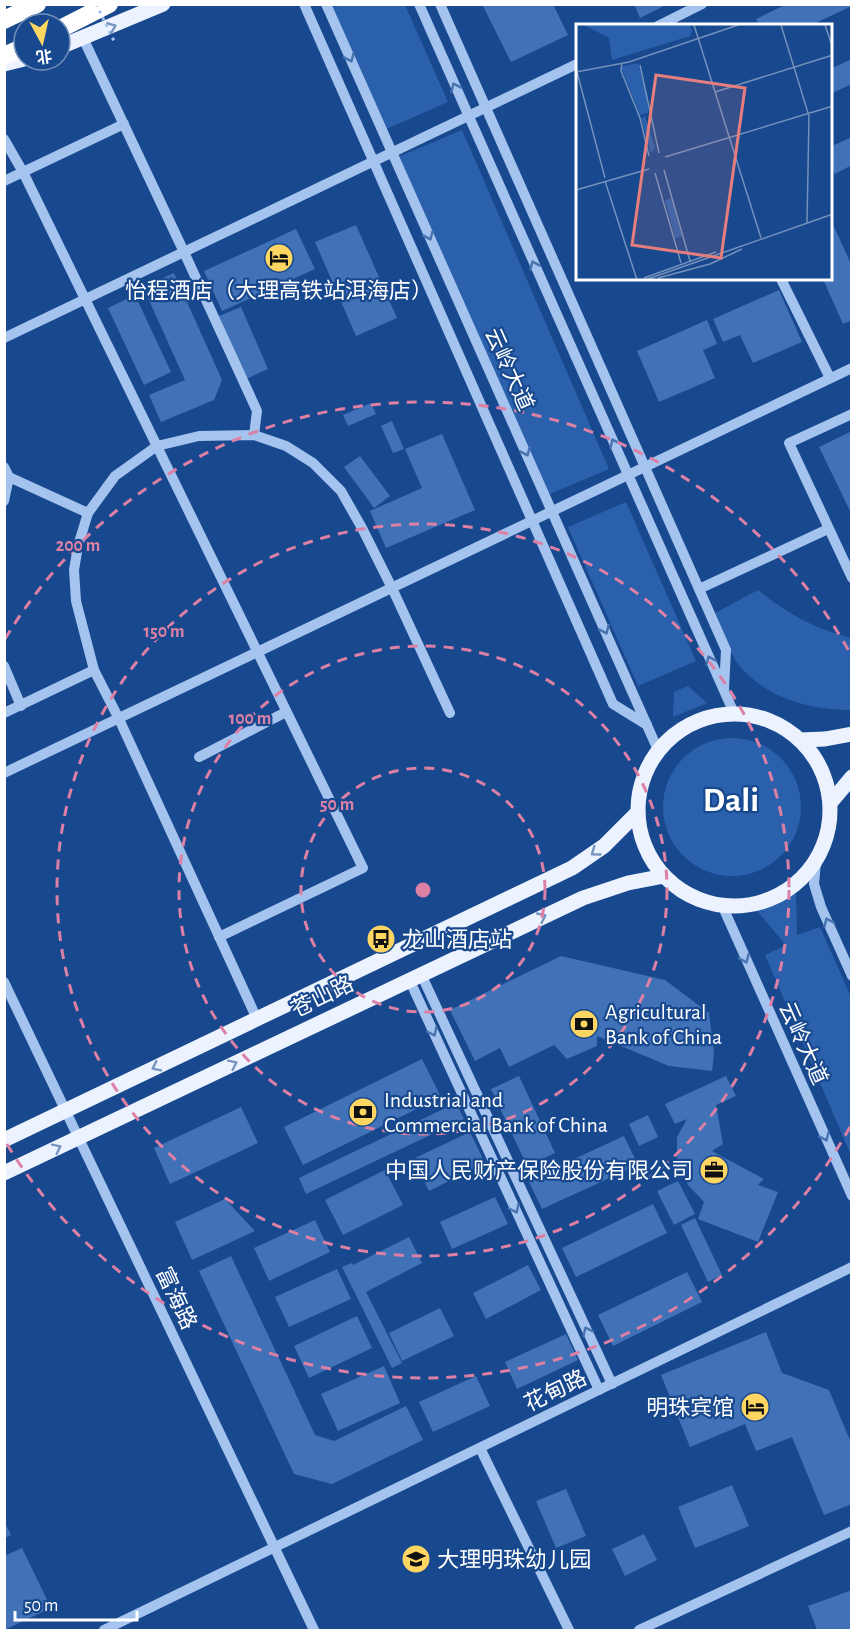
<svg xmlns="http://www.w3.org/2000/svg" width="856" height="1635" font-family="'Alegreya Sans','Noto Sans SC',sans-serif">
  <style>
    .green { fill: #2b61ac }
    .building { fill: #4171b6 }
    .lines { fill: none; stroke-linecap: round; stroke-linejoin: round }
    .minor { stroke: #a4c4ef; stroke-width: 10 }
    .major { stroke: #ecf3ff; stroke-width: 15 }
    .highway { stroke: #fff; stroke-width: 18 }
    .path-bridge { stroke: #a4c4ef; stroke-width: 3; stroke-dasharray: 3 4.5; stroke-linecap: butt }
    .oneway { stroke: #7795c1 }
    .oneway2 { stroke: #4973b0 }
    .ring { fill: none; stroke: #dd80a5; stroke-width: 3; stroke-dasharray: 10 8 }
    .labels { text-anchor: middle; stroke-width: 4.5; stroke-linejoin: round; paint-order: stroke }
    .poi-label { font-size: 22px; fill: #fff; stroke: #18488e; text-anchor: start }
    .street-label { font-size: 22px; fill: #fff; stroke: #18488e }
    .town-label { font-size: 34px; font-weight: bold; fill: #fff; stroke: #18488e }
    .inset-road { fill: none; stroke: #7491bb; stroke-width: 1.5 }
    .view { fill: #e67e7e; fill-opacity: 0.15; stroke: #e67e7e; stroke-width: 3 }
    .inset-edge { fill: none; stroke: #fff; stroke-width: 3 }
    .centre { fill: #dd80a5; stroke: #18488e; stroke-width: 3 }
    .ring-label { font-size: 18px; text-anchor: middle; font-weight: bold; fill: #dd80a5; stroke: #18488e; stroke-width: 4.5; stroke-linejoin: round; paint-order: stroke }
  </style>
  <rect width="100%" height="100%" fill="#18488e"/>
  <g class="green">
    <path d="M330,5H405L448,102L384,130Z"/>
    <path d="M462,130L609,469L545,496L398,157Z"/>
    <path d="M626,502L696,661L638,686L568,527Z"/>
    <path d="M758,590C787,614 816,629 851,638V710C810,710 765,698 738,664C729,652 722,627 715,613Z"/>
    <path d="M688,686L707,703L673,717L674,692Z"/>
    <circle cx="732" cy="807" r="69"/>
    <path d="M796,893L797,935L820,927L851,997V1155L765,955L786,945L757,911Z"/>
  </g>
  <g class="building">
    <path d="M482,4H553L568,35L511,62Z"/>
    <path d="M634,4H668L640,18Z"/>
    <path d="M787,4H852V6L809,26H759L756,19Z"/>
    <path d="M852,59V84L830,94V69Z"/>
    <path d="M852,137V165L835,174L830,165V147Z"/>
    <path d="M830,218L852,266V320L843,324L823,279H830Z"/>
    <path d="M356,225L397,318L356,336L315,242Z"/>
    <path d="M296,229L315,269L222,311L204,271Z"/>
    <path d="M174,273L222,380L214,400L161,422L149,395L185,380L143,287Z"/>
    <path d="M779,290L802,342L753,363L740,335L723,342L713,319Z"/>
    <path d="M135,295L171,372L144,385L108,308Z"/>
    <path d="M241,307L268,369L246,379L219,316Z"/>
    <path d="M707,320L717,344L703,350L715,378L659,402L637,351Z"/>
    <path d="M371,403L376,414L348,426L343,415Z"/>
    <path d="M392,421L404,449L393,453L381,426Z"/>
    <path d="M852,431V515L819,447Z"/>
    <path d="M442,434L475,510L386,548L370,511L422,488L405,449Z"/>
    <path d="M360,456L390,496L374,508L344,467Z"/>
    <path d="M561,956L665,980L709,1013L714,1053L712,1071L669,1066L597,1036V1046L567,1059L554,1045L509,1067L500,1048L475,1061L450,1010Z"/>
    <path d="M422,1059L441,1097L303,1165L284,1127Z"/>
    <path d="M519,1076L555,1153L527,1166L491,1089Z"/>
    <path d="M726,1076L736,1096L716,1105L723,1144L712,1151L764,1179L758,1185L778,1192L758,1242L698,1219L704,1202L688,1185L677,1160V1137L687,1119L675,1124L665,1104Z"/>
    <path d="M456,1103L464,1119L306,1194L299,1178Z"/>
    <path d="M241,1107L258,1143L170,1184L154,1148Z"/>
    <path d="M648,1115L658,1137L639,1146L629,1124Z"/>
    <path d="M470,1132L485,1163L429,1191L413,1159Z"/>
    <path d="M624,1136L638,1165L542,1209L528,1180Z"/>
    <path d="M385,1170L403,1205L343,1235L325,1200Z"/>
    <path d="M678,1181L695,1214L674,1225L657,1191Z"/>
    <path d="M495,1197L508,1224L452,1249L440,1222Z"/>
    <path d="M225,1199L255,1231L192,1260L175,1222Z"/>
    <path d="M653,1204L667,1233L576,1277L562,1248Z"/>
    <path d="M695,1218L722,1275L708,1282L681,1225Z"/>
    <path d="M315,1220L330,1252L269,1281L254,1248Z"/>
    <path d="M409,1237L422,1263L366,1292L402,1363L392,1368L342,1267L352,1263L353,1265Z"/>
    <path d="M231,1256L315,1435L334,1441L406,1406L423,1440L332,1484L294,1474L199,1271Z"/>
    <path d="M528,1265L541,1290L486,1319L473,1293Z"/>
    <path d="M337,1269L351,1299L289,1327L275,1297Z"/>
    <path d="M687,1272L702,1302L613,1346L598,1315Z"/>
    <path d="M440,1308L454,1336L402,1361L389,1333Z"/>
    <path d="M357,1316L372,1348L309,1378L294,1346Z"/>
    <path d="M766,1332L782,1373L829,1390L852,1445V1504L824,1515L792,1437L756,1451L745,1424L690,1447L661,1375Z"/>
    <path d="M566,1334L578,1360L517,1389L505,1362Z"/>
    <path d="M384,1366L400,1403L338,1431L321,1394Z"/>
    <path d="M476,1376L490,1406L433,1432L419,1402Z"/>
    <path d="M732,1485L749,1526L695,1548L678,1507Z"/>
    <path d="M566,1489L586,1536L556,1548L536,1501Z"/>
    <path d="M4,1521L11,1535L4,1538Z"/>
    <path d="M644,1534L657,1560L625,1576L612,1549Z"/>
    <path d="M22,1548L51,1608L4,1630V1556Z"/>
    <path d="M852,1590V1630H817L808,1606Z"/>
  </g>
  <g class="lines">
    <g class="minor">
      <path d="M304,4L613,704L647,725"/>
      <path d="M326,4L658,750"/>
      <path d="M419,4L734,713"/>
      <path d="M440,4L726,650L724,689"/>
      <path d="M658,26L702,4"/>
      <path d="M83,38L184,252L257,411L254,435"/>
      <path d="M4,139L23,172L363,868L219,937"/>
      <path d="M4,181L124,124"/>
      <path d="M781,279L830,378"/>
      <path d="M4,338L577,64"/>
      <path d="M852,414L789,443L852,578"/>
      <path d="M4,467L9,477L88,513"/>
      <path d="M4,501L9,477"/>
      <path d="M699,589L828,529"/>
      <path d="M4,666L21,706"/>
      <path d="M4,713L94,670"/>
      <path d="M199,757L286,712"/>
      <path d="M4,773L852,368"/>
      <path d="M816,862L814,884L821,907L852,976"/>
      <path d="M722,905L852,1196"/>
      <path d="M421,974L612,1384"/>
      <path d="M409,979L599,1390"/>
      <path d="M4,982L314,1630"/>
      <path d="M257,1019L119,719L94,670L76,601L74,570L78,546L88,513L115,476L157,446L199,436L254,435L286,446L313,463L341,491L362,528L392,588L450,713"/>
      <path d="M480,1448L569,1630"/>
      <path d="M104,1630L852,1267"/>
      <path d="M639,1630L852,1531"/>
    </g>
    <g class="major">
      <path d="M60,47L163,4"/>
      <path d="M4,64L24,59"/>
      <circle cx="734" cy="810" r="96"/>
      <path d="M800,740L825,739L852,734"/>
      <path d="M831,802L852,777"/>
      <path d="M4,1140L572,868L604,846L638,812"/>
      <path d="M4,1173L583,898L628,883L664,876"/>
    </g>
    <g class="highway">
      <path d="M4,20L37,4"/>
      <path d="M60,29L109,4"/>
      <path d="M4,56L24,47"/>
    </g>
    <path class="path-bridge" d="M96,4L114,41"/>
  </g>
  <defs><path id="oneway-chevron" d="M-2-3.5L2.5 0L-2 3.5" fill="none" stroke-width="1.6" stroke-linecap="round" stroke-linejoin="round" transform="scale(1.5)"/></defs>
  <g class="oneway">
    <use href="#oneway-chevron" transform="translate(112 27) rotate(-22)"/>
    <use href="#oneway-chevron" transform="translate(595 852) rotate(144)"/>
    <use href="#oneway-chevron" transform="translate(542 917) rotate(-25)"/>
    <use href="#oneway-chevron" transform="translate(233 1064) rotate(-26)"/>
    <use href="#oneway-chevron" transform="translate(156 1067) rotate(154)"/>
    <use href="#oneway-chevron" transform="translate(57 1148) rotate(-26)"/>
  </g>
  <g class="oneway2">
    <use href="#oneway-chevron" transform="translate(350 58) rotate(66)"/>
    <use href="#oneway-chevron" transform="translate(455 87) rotate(-114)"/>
    <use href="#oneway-chevron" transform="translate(429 236) rotate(66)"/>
    <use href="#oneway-chevron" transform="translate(534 265) rotate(-114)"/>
    <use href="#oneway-chevron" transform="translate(614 443) rotate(-114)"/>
    <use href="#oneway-chevron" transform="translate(526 452) rotate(66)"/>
    <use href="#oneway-chevron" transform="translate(605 630) rotate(66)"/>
    <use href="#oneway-chevron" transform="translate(710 660) rotate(-114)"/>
    <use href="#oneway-chevron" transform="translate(828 922) rotate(-114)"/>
    <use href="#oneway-chevron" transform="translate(745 959) rotate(66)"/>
    <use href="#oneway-chevron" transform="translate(433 1032) rotate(65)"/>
    <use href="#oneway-chevron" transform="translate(825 1137) rotate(66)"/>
    <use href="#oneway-chevron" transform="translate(515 1209) rotate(65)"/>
    <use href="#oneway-chevron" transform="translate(587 1331) rotate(-115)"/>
  </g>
  <g class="ring">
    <circle cx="423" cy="890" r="122"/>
    <circle cx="423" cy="890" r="244"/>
    <circle cx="423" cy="890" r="366"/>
    <path d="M850 1127A488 488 0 0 1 5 1141M5 639A488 488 0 0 1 850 653"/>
  </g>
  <defs>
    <g id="hotel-disc" transform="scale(1.5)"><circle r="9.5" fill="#ffd662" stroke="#18488e"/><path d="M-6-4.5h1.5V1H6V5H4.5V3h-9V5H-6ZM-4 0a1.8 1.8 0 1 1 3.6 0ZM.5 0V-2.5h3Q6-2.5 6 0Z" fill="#111"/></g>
    <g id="bus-disc" transform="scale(1.5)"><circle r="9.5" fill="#ffd662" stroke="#18488e"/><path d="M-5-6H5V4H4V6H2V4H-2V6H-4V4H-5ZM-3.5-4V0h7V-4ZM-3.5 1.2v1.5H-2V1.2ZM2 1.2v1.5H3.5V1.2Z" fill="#111"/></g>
    <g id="bank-disc" transform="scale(1.5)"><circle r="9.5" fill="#ffd662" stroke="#18488e"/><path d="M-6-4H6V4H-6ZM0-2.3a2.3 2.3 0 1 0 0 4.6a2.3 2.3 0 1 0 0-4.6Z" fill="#111"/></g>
    <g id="office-disc" transform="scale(1.5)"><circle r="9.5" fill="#ffd662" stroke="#18488e"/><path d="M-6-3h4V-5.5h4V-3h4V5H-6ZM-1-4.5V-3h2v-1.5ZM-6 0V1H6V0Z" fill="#111"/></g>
    <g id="school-disc" transform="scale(1.5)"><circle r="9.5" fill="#ffd662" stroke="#18488e"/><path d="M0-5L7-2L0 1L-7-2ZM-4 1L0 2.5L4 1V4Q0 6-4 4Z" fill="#111"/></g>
  </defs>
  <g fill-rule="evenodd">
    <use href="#hotel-disc" x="279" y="258"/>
    <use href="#bus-disc" x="381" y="939"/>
    <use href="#bank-disc" x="584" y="1024"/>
    <use href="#bank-disc" x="363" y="1112"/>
    <use href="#office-disc" x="714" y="1170"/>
    <use href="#hotel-disc" x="755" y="1407"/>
    <use href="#school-disc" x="416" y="1559"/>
  </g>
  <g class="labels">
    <g class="poi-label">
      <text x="279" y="298" text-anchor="middle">怡程酒店（大理高铁站洱海店）</text>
      <text x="402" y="947">龙山酒店站</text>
      <text x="605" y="1019">Agricultural<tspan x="605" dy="25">Bank of China</tspan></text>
      <text x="384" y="1107">Industrial and<tspan x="384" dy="25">Commercial Bank of China</tspan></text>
      <text x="693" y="1178" text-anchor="end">中国人民财产保险股份有限公司</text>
      <text x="734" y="1415" text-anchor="end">明珠宾馆</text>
      <text x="437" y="1567">大理明珠幼儿园</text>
    </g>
    <g class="street-label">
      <text transform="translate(510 369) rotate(66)" y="8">云岭大道</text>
      <text transform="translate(322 996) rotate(-26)" y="8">苍山路</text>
      <text transform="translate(804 1043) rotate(66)" y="8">云岭大道</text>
      <text transform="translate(177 1298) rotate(65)" y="8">富海路</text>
      <text transform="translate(555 1390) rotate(-26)" y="8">花甸路</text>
    </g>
    <g class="town-label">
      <text x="731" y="811">Dali</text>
    </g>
  </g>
  <g transform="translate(576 24)">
    <rect width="256" height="256" fill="#18488e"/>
    <path d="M8,1H114L116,7L114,12L36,36L33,14ZM62,39L72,76V89L64,91L45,43ZM69,92L79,123L75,129L65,95ZM96,174L106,212L99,214L89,176Z" fill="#2b61ac"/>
    <path class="inset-road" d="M118,1L185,214M205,1L233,92L231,199M249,1L257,24M46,39L45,47L64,94L73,132M64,41L83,129M0,48L53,38L162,1M1,48L29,154M139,68L257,31M89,133L257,82M88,146L114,237M79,149L105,239M29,157L61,256M0,166L73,145M68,254L140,228M82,254L134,240L166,225M69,256L257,190"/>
    <path class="view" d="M80,51L169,64L145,234L56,221Z"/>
    <rect width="256" height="256" class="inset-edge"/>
  </g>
  <circle cx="423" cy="890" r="9" class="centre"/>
  <g class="ring-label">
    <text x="78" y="551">200 m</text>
    <text x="164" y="637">150 m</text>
    <text x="250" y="724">100 m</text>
    <text x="337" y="810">50 m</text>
  </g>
  <rect width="856" height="1635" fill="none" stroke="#ffffff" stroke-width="12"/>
  <g transform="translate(42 42) rotate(172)"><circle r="28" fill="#18488e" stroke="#7491bb" stroke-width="1.5"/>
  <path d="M0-4.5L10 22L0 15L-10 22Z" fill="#ffd662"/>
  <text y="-9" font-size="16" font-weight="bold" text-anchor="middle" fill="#ffffff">北</text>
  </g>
  <path d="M15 1611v9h122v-9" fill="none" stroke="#ffffff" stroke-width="3"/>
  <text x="24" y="1611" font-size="18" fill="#ffffff" stroke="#18488e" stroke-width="4.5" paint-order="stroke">50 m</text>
</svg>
